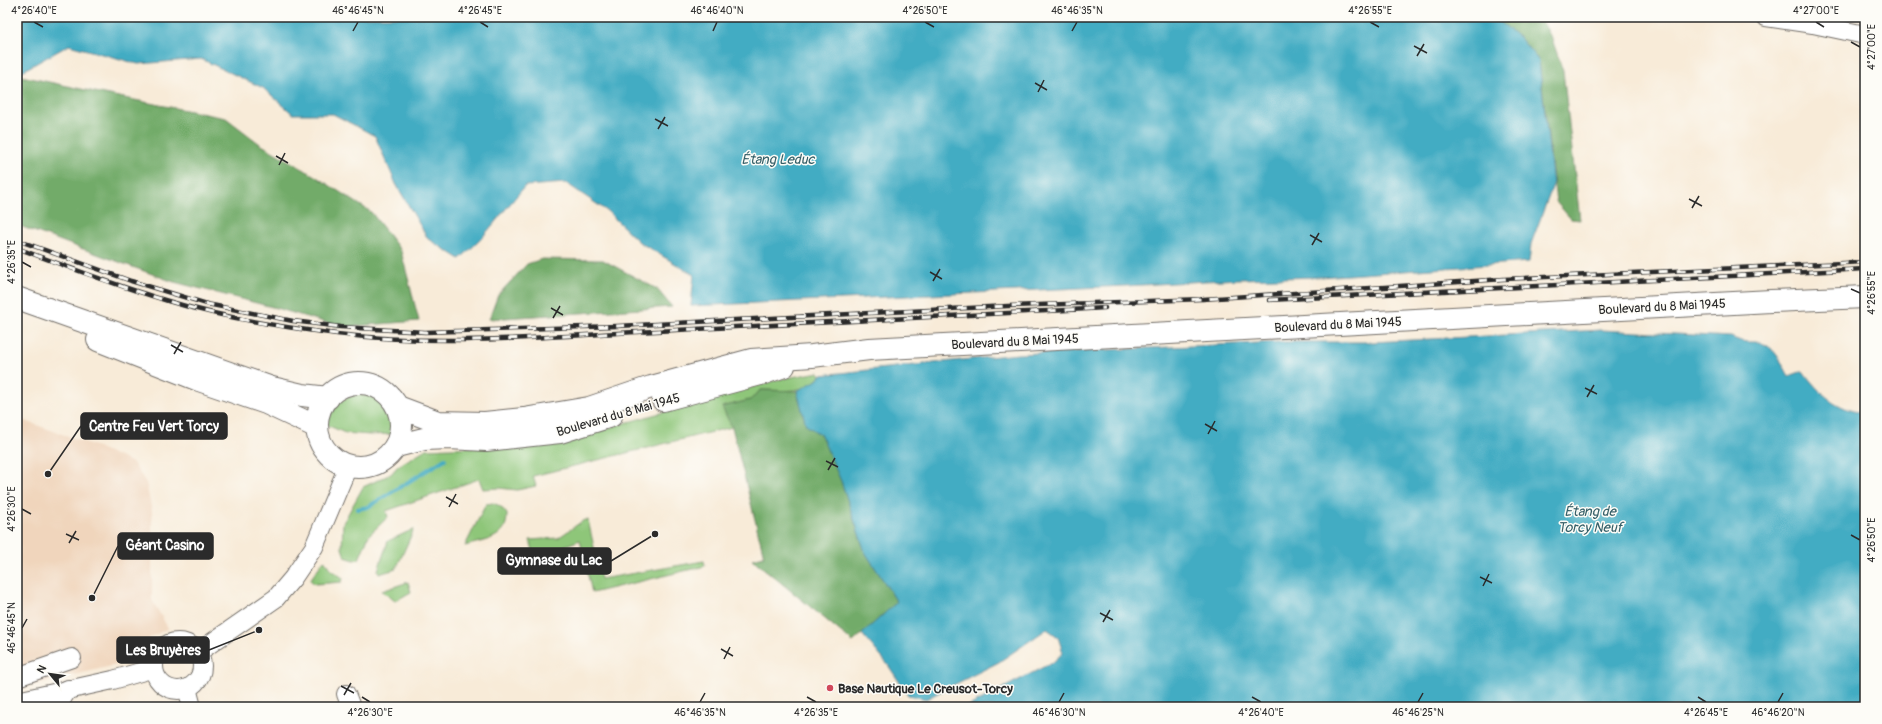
<svg xmlns="http://www.w3.org/2000/svg" width="1882" height="724" font-family="Pangolin,sans-serif">
  <style>
    .built { fill: #f0d5bc }
    .green { fill: #8ec679; stroke: #5c7852 }
    .forest { fill: #72ab69; stroke: #4e6b4a }
    .water { fill: #43acc3; stroke: #376c77 }
    .lines { fill: none; stroke-linecap: round; stroke-linejoin: round }
    .stream { stroke: #43acc3; stroke-width: 4 }
    .minor-casing { stroke: #736e68; stroke-width: 20 }
    .major-casing { stroke: #736e68; stroke-width: 24 }
    .minor { stroke: #fff; stroke-width: 18 }
    .major { stroke: #fff; stroke-width: 22 }
    .rail-casing { stroke: #2b2b2b; stroke-width: 4.5 }
    .rail { stroke: #fdfcf7; stroke-width: 3; stroke-dasharray: 9; stroke-linecap: butt }
    .ticks { fill: none; stroke: #2b2b2b; stroke-width: 1.5 }
    .poi-dot { fill: #d1495b; stroke: #fdfcf7; stroke-width: 1.5 }
    .labels { text-anchor: middle; stroke-width: 3; stroke-linejoin: round; paint-order: stroke }
    .street-label { font-size: 13px; fill: #2b2b2b; stroke: #fdfcf7 }
    .poi-label { font-size: 13px; font-weight: bold; fill: #2b2b2b; stroke: #fdfcf7; text-anchor: start }
    .water-label { font-size: 14px; font-style: italic; fill: #355f68; stroke: #fdfcf7 }
    .leader { fill: none; stroke: #2b2b2b; stroke-width: 1.5 }
    .callout-dot { fill: #2b2b2b; stroke: #fdfcf7; stroke-width: 1.5 }
    .callout { fill: #2b2b2b; stroke: #2b2b2b; stroke-width: 1.5 }
    .callout-label { font-size: 14px; text-anchor: middle; font-weight: bold; fill: #fff }
    .neatline { fill: none; stroke: #2b2b2b; stroke-width: 1.5 }
    .ticks-label { font-size: 10px; text-anchor: middle; fill: #2b2b2b }
  </style>
  <rect width="100%" height="100%" fill="#fdfcf7"/>
  <filter id="ink" filterUnits="userSpaceOnUse"><feTurbulence type="fractalNoise" baseFrequency=".025" numOctaves="2"/><feDisplacementMap in="SourceGraphic" scale="8" xChannelSelector="R" yChannelSelector="G"/><feConvolveMatrix kernelMatrix="1 2 1 2 8 2 1 2 1" color-interpolation-filters="sRGB"/></filter>
  <filter id="wash" filterUnits="userSpaceOnUse"><feTurbulence type="fractalNoise" baseFrequency=".012" numOctaves="4" result="noise"/><feDisplacementMap in="SourceGraphic" scale="16" xChannelSelector="R" yChannelSelector="G"/><feGaussianBlur stdDeviation="0.9" result="paint"/><feColorMatrix in="noise" values="0 0 0 0 0 0 0 0 0 0 0 0 0 0 0 0 0 1.4 0 .05"/><feComposite in="paint" operator="in"/></filter>
  <g filter="url(#wash)">
    <rect width="100%" height="100%" fill="#f8ebd8"/>
    <path class="built" d="M17,418L95,446L133,463L146,483L152,511V600L168,628L148,639V646L143,655L128,662L17,689Z"/>
    <g class="green">
      <path d="M819,372L821,375C806,395 782,390 761,390L750,400L722,407L732,427L533,476L536,486L517,490L499,488L483,489L479,479L386,511L388,517L369,535L359,559L354,560L345,557L342,548L343,523L363,487L391,474L398,466L426,449L550,444L781,379Z"/>
      <path d="M360,394C383,397 395,411 394,434L370,435L345,433L327,425C331,406 341,397 360,394Z"/>
      <path d="M493,503L500,506L507,514C508,539 485,540 465,546L486,504Z"/>
      <path d="M584,520H588L601,579L704,561L705,566L592,593L580,540L535,557L530,540L558,538Z"/>
      <path d="M414,529L396,569L379,574L378,570L388,541Z"/>
      <path d="M324,560L332,571L343,578L342,582L315,584L310,580Z"/>
      <path d="M408,582L411,592L395,601L382,591Z"/>
    </g>
    <g class="forest">
      <path d="M1499,17H1540L1552,39L1563,71L1580,220L1571,219L1556,202L1539,61L1520,38L1498,21Z"/>
      <path d="M17,75L104,94L226,118L260,144L315,176L371,212L401,251L419,321L341,327L276,308L174,282L17,225Z"/>
      <path d="M542,259L603,260L657,289L672,307L489,319L498,295L527,264Z"/>
      <path d="M761,390L797,391L806,425L821,435L841,481L865,552L897,602L853,642L752,559L764,556L732,427L722,407L750,400Z"/>
    </g>
    <g class="water">
      <path d="M17,17H1494L1520,38L1539,61L1553,185L1531,244L1529,262L1320,277L1237,279L1125,286L691,306L694,275L639,242L607,211L566,183L525,186L481,239L460,259L428,239L396,184L375,136L333,114H293L263,88L201,59L138,64L69,45L17,74Z"/>
      <path d="M1601,330L1731,337C1742,342 1744,342 1755,342C1774,343 1781,362 1789,376L1803,371C1819,393 1837,410 1865,413V707H967L1053,662L1063,653L1058,637L1047,629L999,662L926,699L908,695L888,665L862,634L897,602L865,552L841,481L821,435L806,425L797,391L817,380L821,375L1018,354L1280,342H1373Z"/>
    </g>
    <g class="lines">
      <path class="stream" d="M358,509L368,507L445,459"/>
    </g>
  </g>
  <g filter="url(#ink)">
    <g class="lines">
      <g class="minor-casing">
        <g id="minor">
          <path d="M1766,17L1813,24L1865,35"/>
          <circle cx="178" cy="666" r="24"/>
          <path d="M197,653L276,598L293,578L314,547L348,466"/>
          <path d="M17,677L72,658"/>
          <path d="M187,688L192,707"/>
          <path d="M346,694L351,707"/>
          <path d="M17,701L113,680L154,668"/>
          <path d="M57,707L68,689"/>
        </g>
      </g>
      <g class="major-casing">
        <g id="major">
          <path d="M17,298L272,388L302,395L328,398"/>
          <path d="M98,340L199,380L266,403L317,427"/>
          <circle cx="359" cy="425" r="42"/>
          <path d="M663,400L764,373L784,366"/>
          <path d="M398,407L438,422L485,423L524,419L589,408L651,387L751,360L812,356L869,349L1771,301L1865,297"/>
          <path d="M396,446L424,439L449,438L486,440L560,432L611,416"/>
        </g>
      </g>
      <use href="#minor" class="minor"/>
      <use href="#major" class="major"/>
      <g class="rail-casing">
        <g id="rail">
          <path d="M17,240L131,281L207,304L293,321L341,327L425,332L617,326L1008,306L1203,299L1504,279L1865,262"/>
          <path d="M17,248C67,267 117,286 168,301C223,318 280,327 337,334C443,347 551,336 657,331C807,323 956,316 1105,308"/>
          <path d="M1269,300L1865,269"/>
        </g>
      </g>
      <use href="#rail" class="rail"/>
    </g>
  </g>
  <path class="ticks" d="M34,22L43,27M480,22L488,27M925,22L934,27M1370,22L1379,27M1816,22L1824,27M353,31L358,22M713,31L717,22M1072,31L1077,22M1851,42L1860,47M1414,46L1427,53M1417,56L1424,44M1035,83L1047,90M1038,92L1044,80M655,119L668,126M658,129L665,117M276,156L288,163M279,165L285,153M1689,199L1702,206M1692,208L1699,196M1310,235L1322,242M1312,245L1319,233M22,262L31,267M930,272L942,279M933,281L940,269M1851,289L1860,293M551,308L563,315M553,318L560,306M171,345L183,352M174,354L181,342M1585,388L1597,394M1587,397L1594,385M1205,424L1217,431M1208,434L1215,421M826,461L838,467M828,470L835,458M446,497L458,504M449,507L456,494M22,509L31,514M66,534L79,540M1851,535L1860,540M69,543L76,531M1480,577L1492,583M1483,586L1489,574M1100,613L1113,620M1103,622L1110,610M22,628L27,619M721,649L733,656M724,659L730,647M341,686L354,693M344,695L351,683M362,697L370,702M807,697L816,702M1252,697L1261,702M1698,697L1706,702M700,702L705,693M1059,702L1064,693M1418,702L1423,693M1778,702L1783,693"/>
  <circle class="poi-dot" cx="830" cy="688" r="4"/>
  <g class="labels">
    <g class="street-label">
      <text transform="translate(1662 306) rotate(-3)" y="5">Boulevard du 8 Mai 1945</text>
      <text transform="translate(1338 324) rotate(-3)" y="5">Boulevard du 8 Mai 1945</text>
      <text transform="translate(1015 341) rotate(-3)" y="5">Boulevard du 8 Mai 1945</text>
      <text transform="translate(618 414) rotate(-16)" y="5">Boulevard du 8 Mai 1945</text>
    </g>
    <g class="poi-label">
      <text x="838" y="693">Base Nautique Le Creusot-Torcy</text>
    </g>
    <g class="water-label">
      <text x="778" y="164">Étang Leduc</text>
      <text x="1590" y="516">Étang de<tspan x="1590" dy="16">Torcy Neuf</tspan></text>
    </g>
  </g>
  <path class="leader" d="M48 474L81 426M92 598L118 546M655 534L611 561M259 630L209 650"/>
  <g class="callout-dot">
    <circle cx="48" cy="474" r="4"/>
    <circle cx="92" cy="598" r="4"/>
    <circle cx="655" cy="534" r="4"/>
    <circle cx="259" cy="630" r="4"/>
  </g>
  <g class="callout">
    <rect x="81" y="413" width="146" height="26" rx="4"/>
    <rect x="118" y="533" width="95" height="26" rx="4"/>
    <rect x="498" y="548" width="113" height="26" rx="4"/>
    <rect x="117" y="637" width="92" height="26" rx="4"/>
  </g>
  <g class="callout-label">
    <text x="154" y="431">Centre Feu Vert Torcy</text>
    <text x="165" y="550">Géant Casino</text>
    <text x="554" y="565">Gymnase du Lac</text>
    <text x="163" y="655">Les Bruyères</text>
  </g>
  <rect width="1882" height="724" fill="none" stroke="#fdfcf7" stroke-width="44"/>
  <g transform="translate(50 674) rotate(299)" stroke="#fdfcf7" stroke-width="3" paint-order="stroke">
  <path d="M0-3L7 15L0 10L-7 15Z" fill="#2b2b2b"/>
  <text y="-6" font-size="11" font-weight="bold" text-anchor="middle" fill="#2b2b2b">N</text>
  </g>
  <rect x="22" y="22" width="1838" height="680" class="neatline"/>
  <g class="ticks-label">
    <text x="34" y="14">4°26'40"E</text>
    <text x="358" y="14">46°46'45"N</text>
    <text x="480" y="14">4°26'45"E</text>
    <text x="717" y="14">46°46'40"N</text>
    <text x="925" y="14">4°26'50"E</text>
    <text x="1077" y="14">46°46'35"N</text>
    <text x="1370" y="14">4°26'55"E</text>
    <text x="1816" y="14">4°27'00"E</text>
    <text transform="translate(1871 47) rotate(-90)" y="4">4°27'00"E</text>
    <text transform="translate(11 262) rotate(-90)" y="4">4°26'35"E</text>
    <text transform="translate(1871 293) rotate(-90)" y="4">4°26'55"E</text>
    <text transform="translate(11 509) rotate(-90)" y="4">4°26'30"E</text>
    <text transform="translate(1871 540) rotate(-90)" y="4">4°26'50"E</text>
    <text transform="translate(11 628) rotate(-90)" y="4">46°46'45"N</text>
    <text x="370" y="716">4°26'30"E</text>
    <text x="700" y="716">46°46'35"N</text>
    <text x="816" y="716">4°26'35"E</text>
    <text x="1059" y="716">46°46'30"N</text>
    <text x="1261" y="716">4°26'40"E</text>
    <text x="1418" y="716">46°46'25"N</text>
    <text x="1706" y="716">4°26'45"E</text>
    <text x="1778" y="716">46°46'20"N</text>
  </g>
</svg>
